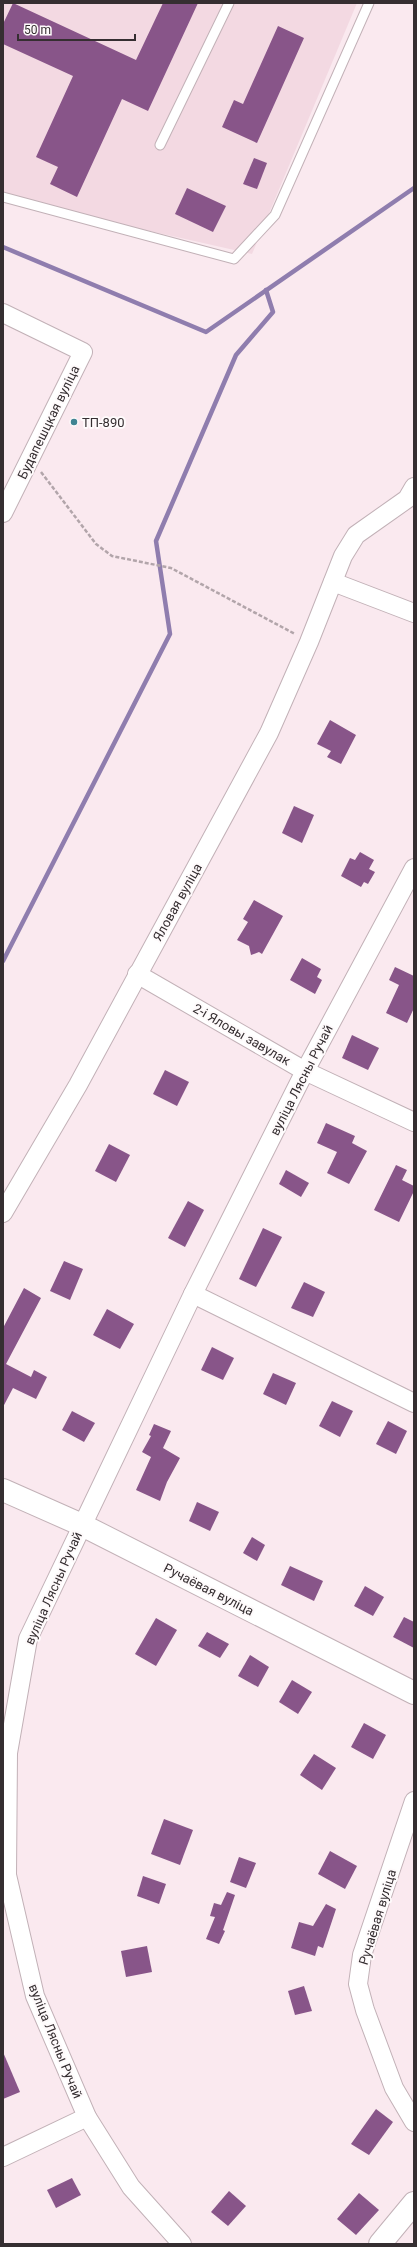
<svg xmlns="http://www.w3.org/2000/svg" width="417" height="2247" font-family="Roboto,sans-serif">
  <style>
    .built { fill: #f3d9e2 }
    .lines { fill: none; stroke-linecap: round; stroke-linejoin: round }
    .stream { stroke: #8f7dae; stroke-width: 4.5 }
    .building { fill: #885589 }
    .lane-casing { stroke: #c2b1b7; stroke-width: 11 }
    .street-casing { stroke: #c2b1b7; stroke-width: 20 }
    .secondary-casing { stroke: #c2b1b7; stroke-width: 24 }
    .path { stroke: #b2a5aa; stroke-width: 2.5; stroke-dasharray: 4 2; stroke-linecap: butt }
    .lane { stroke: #fff; stroke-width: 9 }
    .street { stroke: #fff; stroke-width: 18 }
    .secondary { stroke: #fff; stroke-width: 22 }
    .poi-dot { fill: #3f8392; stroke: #fefafb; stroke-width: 1.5 }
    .labels { text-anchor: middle; stroke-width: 4; stroke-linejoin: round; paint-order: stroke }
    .street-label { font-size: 13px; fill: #352e31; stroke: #fefafb }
    .poi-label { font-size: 13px; fill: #352e31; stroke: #fefafb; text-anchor: start }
  </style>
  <rect width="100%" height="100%" fill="#fae9ef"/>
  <path class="built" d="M3,3H357L252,254L3,198Z"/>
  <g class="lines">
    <g class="stream">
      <path d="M3,247L206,332L414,188"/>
      <path d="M3,961L170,634L156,541L236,355L273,312L266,290"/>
    </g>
  </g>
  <g class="building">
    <path d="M13,3L136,60L163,3H198L148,111L122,99L77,197L50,184L58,167L36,157L73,76L3,44V24Z"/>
    <path d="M278,26L304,38L257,143L222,127L234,100L243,104Z"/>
    <path d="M254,158L267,163L257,189L243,184Z"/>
    <path d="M187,188L226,206L213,232L175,214Z"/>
    <path d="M330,720L356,735L341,764L327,757L331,751L317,744Z"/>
    <path d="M294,806L314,815L302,843L282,833Z"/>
    <path d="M360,852L374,860L369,869L375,872L368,884L364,882L361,887L341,876L350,858L355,860Z"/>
    <path d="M254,900L283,916L262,954L259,952L251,955L249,946L237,940L248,922L243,919Z"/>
    <path d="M302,958L321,969L317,977L322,980L315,994L290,980Z"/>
    <path d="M395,967L414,976V1008L407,1023L386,1013L399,985L389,980Z"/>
    <path d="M352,1035L379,1048L368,1070L342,1058Z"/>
    <path d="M165,1070L189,1082L177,1106L153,1094Z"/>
    <path d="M326,1123L355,1136L352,1143L367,1151L349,1184L327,1173L337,1152L317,1143Z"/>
    <path d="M109,1144L130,1155L116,1182L95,1171Z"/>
    <path d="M396,1165L407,1170L402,1180L414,1186V1191L399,1222L374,1210Z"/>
    <path d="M286,1170L309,1183L301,1197L279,1184Z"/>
    <path d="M188,1201L204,1210L185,1247L168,1238Z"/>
    <path d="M263,1228L282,1237L256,1287L239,1279Z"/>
    <path d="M64,1261L83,1269L70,1300L50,1291Z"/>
    <path d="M304,1282L325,1292L313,1317L291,1308Z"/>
    <path d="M24,1288L41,1298L6,1364L31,1377L34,1370L47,1377L36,1399L13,1388L3,1407V1328Z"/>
    <path d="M107,1309L134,1324L120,1349L93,1335Z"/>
    <path d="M212,1347L234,1358L223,1380L201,1370Z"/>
    <path d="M273,1373L296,1383L286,1405L263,1394Z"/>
    <path d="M332,1401L353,1411L340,1437L319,1426Z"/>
    <path d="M72,1411L95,1423L84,1442L62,1430Z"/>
    <path d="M388,1421L407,1431L396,1454L376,1444Z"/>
    <path d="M154,1424L171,1431L163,1448L180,1458L167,1482L160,1501L136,1490L151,1457L142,1452L151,1436L149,1435Z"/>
    <path d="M197,1502L219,1512L210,1531L189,1521Z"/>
    <path d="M252,1537L265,1545L257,1561L243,1553Z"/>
    <path d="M290,1566L323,1581L314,1601L281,1585Z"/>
    <path d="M365,1586L384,1597L373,1616L354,1606Z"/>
    <path d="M404,1617L414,1622V1648L393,1637Z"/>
    <path d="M156,1618L177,1630L156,1666L135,1654Z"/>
    <path d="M207,1632L229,1644L220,1658L198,1646Z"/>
    <path d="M250,1655L269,1667L258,1687L238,1676Z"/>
    <path d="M292,1680L312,1692L298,1714L279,1702Z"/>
    <path d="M364,1723L386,1735L373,1759L351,1747Z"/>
    <path d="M314,1754L336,1768L322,1790L300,1775Z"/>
    <path d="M164,1819L193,1830L180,1865L151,1854Z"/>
    <path d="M330,1851L357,1866L345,1889L318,1874Z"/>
    <path d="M239,1857L256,1863L246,1888L230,1882Z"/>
    <path d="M143,1876L166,1884L159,1904L137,1896Z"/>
    <path d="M227,1892L235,1895L223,1930L225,1931L219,1944L206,1939L215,1917L210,1916L214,1903L221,1905Z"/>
    <path d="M326,1904L336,1909L323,1948L318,1946L315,1956L291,1948L299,1922L313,1926Z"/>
    <path d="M147,1946L152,1972L126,1977L121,1951Z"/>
    <path d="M304,1986L312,2011L295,2015L288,1991Z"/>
    <path d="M3,2052L20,2092L3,2099Z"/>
    <path d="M376,2109L393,2122L369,2155L351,2144Z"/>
    <path d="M72,2178L81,2195L56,2208L47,2190Z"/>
    <path d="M229,2191L246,2206L228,2226L211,2212Z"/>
    <path d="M359,2193L379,2210L356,2235L337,2219Z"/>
  </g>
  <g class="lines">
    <g class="lane-casing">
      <g id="lane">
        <path d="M160,145L229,3"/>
        <path d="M3,197L234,259L275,215L369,3"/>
      </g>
    </g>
    <g class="street-casing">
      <g id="street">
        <path d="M3,313L83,352L3,513"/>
        <path d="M333,582L414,613"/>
        <path d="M137,974L305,1071L414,1122"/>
        <path d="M3,1213L78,1085L269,733L309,642L343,556L356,535L407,499L414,487"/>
        <path d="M193,1294L414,1403"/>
        <path d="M414,1801L362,1955L358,1984L365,2010L394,2088L414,2122"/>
        <path d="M3,2157L87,2117"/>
        <path d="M182,2244L131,2187L87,2117L35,1996L7,1875L8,1753L28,1639L193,1294L305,1071L414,868"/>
      </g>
    </g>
    <g class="secondary-casing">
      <g id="secondary">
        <path d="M3,1490L82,1525L414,1693"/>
        <path d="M380,2244L414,2203"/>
      </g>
    </g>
    <path class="path" d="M41,472L96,544L112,556L171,568L295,634"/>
    <use href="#lane" class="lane"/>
    <use href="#street" class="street"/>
    <use href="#secondary" class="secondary"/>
  </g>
  <circle class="poi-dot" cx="74" cy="422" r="4"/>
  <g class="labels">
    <g class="street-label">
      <text transform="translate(48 422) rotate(-64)" y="5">Будапешцкая вуліца</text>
      <text transform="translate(177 902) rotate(-61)" y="5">Яловая вуліца</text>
      <text transform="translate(242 1034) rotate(30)" y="5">2-і Яловы завулак</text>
      <text transform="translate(301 1080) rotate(-63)" y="5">вуліца Лясны Ручай</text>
      <text transform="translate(53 1588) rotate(-66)" y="5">вуліца Лясны Ручай</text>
      <text transform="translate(209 1589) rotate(27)" y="5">Ручаёвая вуліца</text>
      <text transform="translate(377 1917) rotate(-73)" y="5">Ручаёвая вуліца</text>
      <text transform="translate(56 2041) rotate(68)" y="5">вуліца Лясны Ручай</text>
    </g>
    <g class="poi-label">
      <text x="82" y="427">ТП-890</text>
    </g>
  </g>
  <rect width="417" height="2247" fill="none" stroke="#352e31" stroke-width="8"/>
  <path d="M18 34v6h117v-6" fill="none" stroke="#352e31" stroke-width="2"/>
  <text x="24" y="34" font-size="12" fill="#352e31" stroke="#fefafb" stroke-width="3" paint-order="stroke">50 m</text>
</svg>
